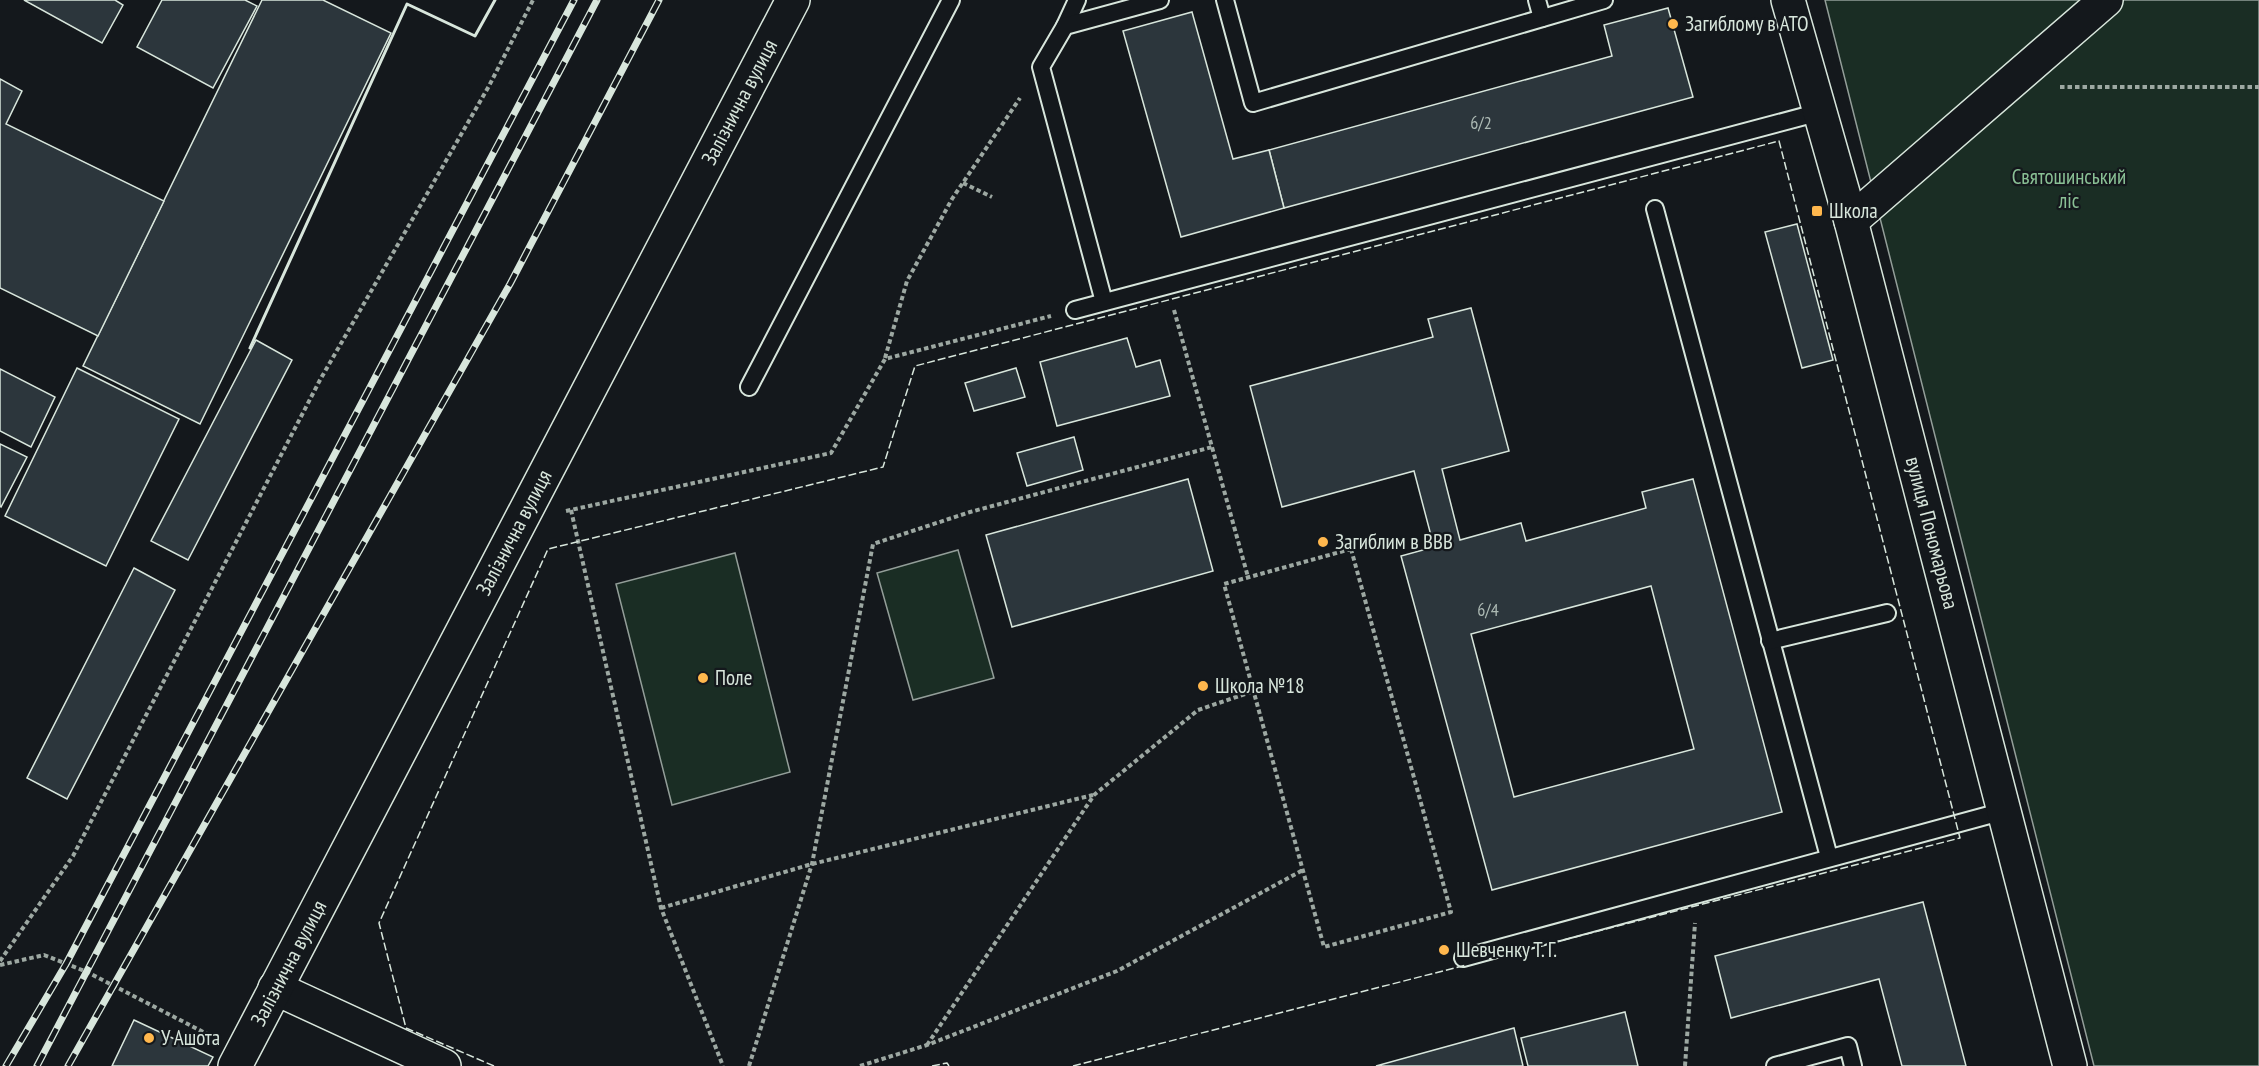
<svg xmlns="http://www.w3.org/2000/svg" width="2259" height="1066" font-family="'PT Sans Narrow',sans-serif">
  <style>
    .green { fill: #1a2d24; stroke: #939e99; stroke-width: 1.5 }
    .building { fill: #2c363c; stroke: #d8e6dc; stroke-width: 1.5; fill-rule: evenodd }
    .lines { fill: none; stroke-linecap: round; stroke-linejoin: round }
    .lane-casing { stroke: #d8e6dc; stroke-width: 20 }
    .street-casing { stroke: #d8e6dc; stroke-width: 36 }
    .secondary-casing { stroke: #d8e6dc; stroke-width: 36 }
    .path { stroke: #9da8a2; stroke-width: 4; stroke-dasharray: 4.5 3; stroke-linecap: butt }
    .lane { stroke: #14181c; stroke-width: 16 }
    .street { stroke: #14181c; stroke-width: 33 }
    .secondary { stroke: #14181c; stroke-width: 33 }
    .rail-casing { stroke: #d8e6dc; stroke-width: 7 }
    .rail { stroke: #14181c; stroke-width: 4.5; stroke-dasharray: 14; stroke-linecap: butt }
    .fence { stroke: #d8e6dc; stroke-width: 1.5; stroke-dasharray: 8 3; stroke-linecap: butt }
    .wall { stroke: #d8e6dc; stroke-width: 3 }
    .poi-dot { fill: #ffb74d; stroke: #14181c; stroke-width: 2 }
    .labels { text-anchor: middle; stroke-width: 4.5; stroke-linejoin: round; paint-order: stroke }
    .number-label { font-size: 18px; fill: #adbab4 }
    .poi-label { font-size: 21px; fill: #d8e6dc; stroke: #14181c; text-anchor: start }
    .street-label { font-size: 21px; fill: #d8e6dc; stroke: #14181c }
    .park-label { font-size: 21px; fill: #8ac095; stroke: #14181c }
  </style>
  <rect width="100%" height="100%" fill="#14181c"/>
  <g class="green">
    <path d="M1825,0H2259V1066H2094Z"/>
    <path d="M958,550L994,678L913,700L877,573Z"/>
    <path d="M735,553L790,772L672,805L616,584Z"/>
  </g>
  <g class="building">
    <path d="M24,0H115L123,5L102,43Z"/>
    <path d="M162,0H245L257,6L213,88L137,47Z"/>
    <path d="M262,0H323L391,33L200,424L83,366Z"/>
    <path d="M1668,8L1693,97L1284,208L1269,150L1612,56L1604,25Z"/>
    <path d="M1192,12L1233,159L1269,150L1284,208L1181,237L1123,31Z"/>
    <path d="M0,79L22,91L6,124L164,201L98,336L0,288Z"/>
    <path d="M1797,224L1833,360L1802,368L1765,232Z"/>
    <path d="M1471,308L1509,451L1442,469L1460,540L1521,523L1526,541L1646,508L1642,492L1693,479L1782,812L1492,890L1401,556L1434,547L1414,471L1282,507L1250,386L1433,337L1428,319ZM1651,586L1694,749L1514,797L1471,634Z"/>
    <path d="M1127,338L1136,367L1160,360L1170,396L1057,426L1040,362Z"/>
    <path d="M256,340L292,360L188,560L151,541Z"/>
    <path d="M77,368L179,419L106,566L5,516Z"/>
    <path d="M1016,368L1025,397L974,411L965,383Z"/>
    <path d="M0,369L55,397L31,447L0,431Z"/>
    <path d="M1074,437L1083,470L1027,486L1017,453Z"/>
    <path d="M0,444L27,457L1,507L0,506Z"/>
    <path d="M1188,479L1213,571L1012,627L986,535Z"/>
    <path d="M134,568L175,590L67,799L27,778Z"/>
    <path d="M1923,902L1966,1066H1902L1879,979L1731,1018L1715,956Z"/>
    <path d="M1625,1012L1638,1066H1528L1521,1038Z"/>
    <path d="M134,1020L213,1057L208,1066H112Z"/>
    <path d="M1514,1028L1523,1066H1376Z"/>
  </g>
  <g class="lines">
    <g class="lane-casing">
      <g id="lane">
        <path d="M1225,0L1253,103L1604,0"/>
        <path d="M1537,0L1542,18"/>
        <path d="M1065,26L1077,0"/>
        <path d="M1655,209L1829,857"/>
        <path d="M1104,302L1041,67L1065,26L1160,0"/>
        <path d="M1075,310L1820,112"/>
        <path d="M749,387L951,0"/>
        <path d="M1770,641L1887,613"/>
        <path d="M1463,958L2004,811"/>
        <path d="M1775,1066L1848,1046L1853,1066"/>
      </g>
    </g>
    <g class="street-casing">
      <g id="street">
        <path d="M1851,221L2106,0"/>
        <path d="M275,988L444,1066"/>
      </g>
    </g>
    <g class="secondary-casing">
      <g id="secondary">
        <path id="s1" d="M1788,0L1851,221L2070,1066"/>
        <path id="s2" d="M235,1066L793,0"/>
      </g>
    </g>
    <g class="path">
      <path d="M2060,87H2259"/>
      <path d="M963,183L992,197"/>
      <path d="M1174,310L1248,577"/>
      <path d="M885,358L907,281L952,199L1020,98"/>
      <path d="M571,510L661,908L723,1066"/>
      <path d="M566,511L831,453L885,359L1051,316"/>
      <path d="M1351,549L1451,912L1324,947L1224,584Z"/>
      <path d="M661,908L812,864L1093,795"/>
      <path d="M0,961L73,856L320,380L489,86L533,0"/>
      <path d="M0,965L44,955L87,972L211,1036"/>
      <path d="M927,1045L1094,795L1198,710L1254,691"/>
      <path d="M749,1066L812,864L873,544L970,512L1212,447"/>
      <path d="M860,1066L927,1045L1117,971L1303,870"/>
      <path d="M1685,1066L1695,923"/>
    </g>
    <use href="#lane" class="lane"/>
    <use href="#street" class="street"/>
    <use href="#secondary" class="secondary"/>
    <g class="rail-casing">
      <g id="rail">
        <path d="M6,1066L66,964L574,0"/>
        <path d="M37,1066L597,0"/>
        <path d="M68,1066L510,284L659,0"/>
      </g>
    </g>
    <use href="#rail" class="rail"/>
    <g class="fence">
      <path d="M494,1066L406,1028L379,923L548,549L883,467L915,366L1779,141L1960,838L1489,959"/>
      <path d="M932,1066L947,1063L949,1066"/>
      <path d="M1073,1066L1466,965"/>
    </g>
    <path class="wall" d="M250,348L407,4L475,36L495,0"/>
  </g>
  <g class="poi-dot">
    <circle cx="1673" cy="24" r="6"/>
    <rect x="1811" y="205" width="12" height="12" rx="3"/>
    <circle cx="1323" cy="542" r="6"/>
    <circle cx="703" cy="678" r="6"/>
    <circle cx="1203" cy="686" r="6"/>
    <circle cx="1444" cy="950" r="6"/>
    <circle cx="149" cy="1038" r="6"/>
  </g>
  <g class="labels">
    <g class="number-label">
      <text x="1481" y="129">6/2</text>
      <text x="1488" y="616">6/4</text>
    </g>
    <g class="poi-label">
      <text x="1685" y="31">Загиблому в АТО</text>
      <text x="1829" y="218">Школа</text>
      <text x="1335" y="549">Загиблим в ВВВ</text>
      <text x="715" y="685">Поле</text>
      <text x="1215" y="693">Школа №18</text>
      <text x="1456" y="957">Шевченку Т. Г.</text>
      <text x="161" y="1045">У Ашота</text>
    </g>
    <g class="street-label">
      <text dy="7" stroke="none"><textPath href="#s2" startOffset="1088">Залізнична вулиця</textPath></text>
      <text dy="7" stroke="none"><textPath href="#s1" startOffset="552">вулиця Пономарьова</textPath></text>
      <text dy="7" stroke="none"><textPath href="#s2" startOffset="602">Залізнична вулиця</textPath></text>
      <text dy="7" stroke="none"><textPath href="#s2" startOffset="116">Залізнична вулиця</textPath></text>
    </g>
    <g class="park-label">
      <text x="2069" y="184">Святошинський<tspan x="2069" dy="24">ліс</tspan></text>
    </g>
  </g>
</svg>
